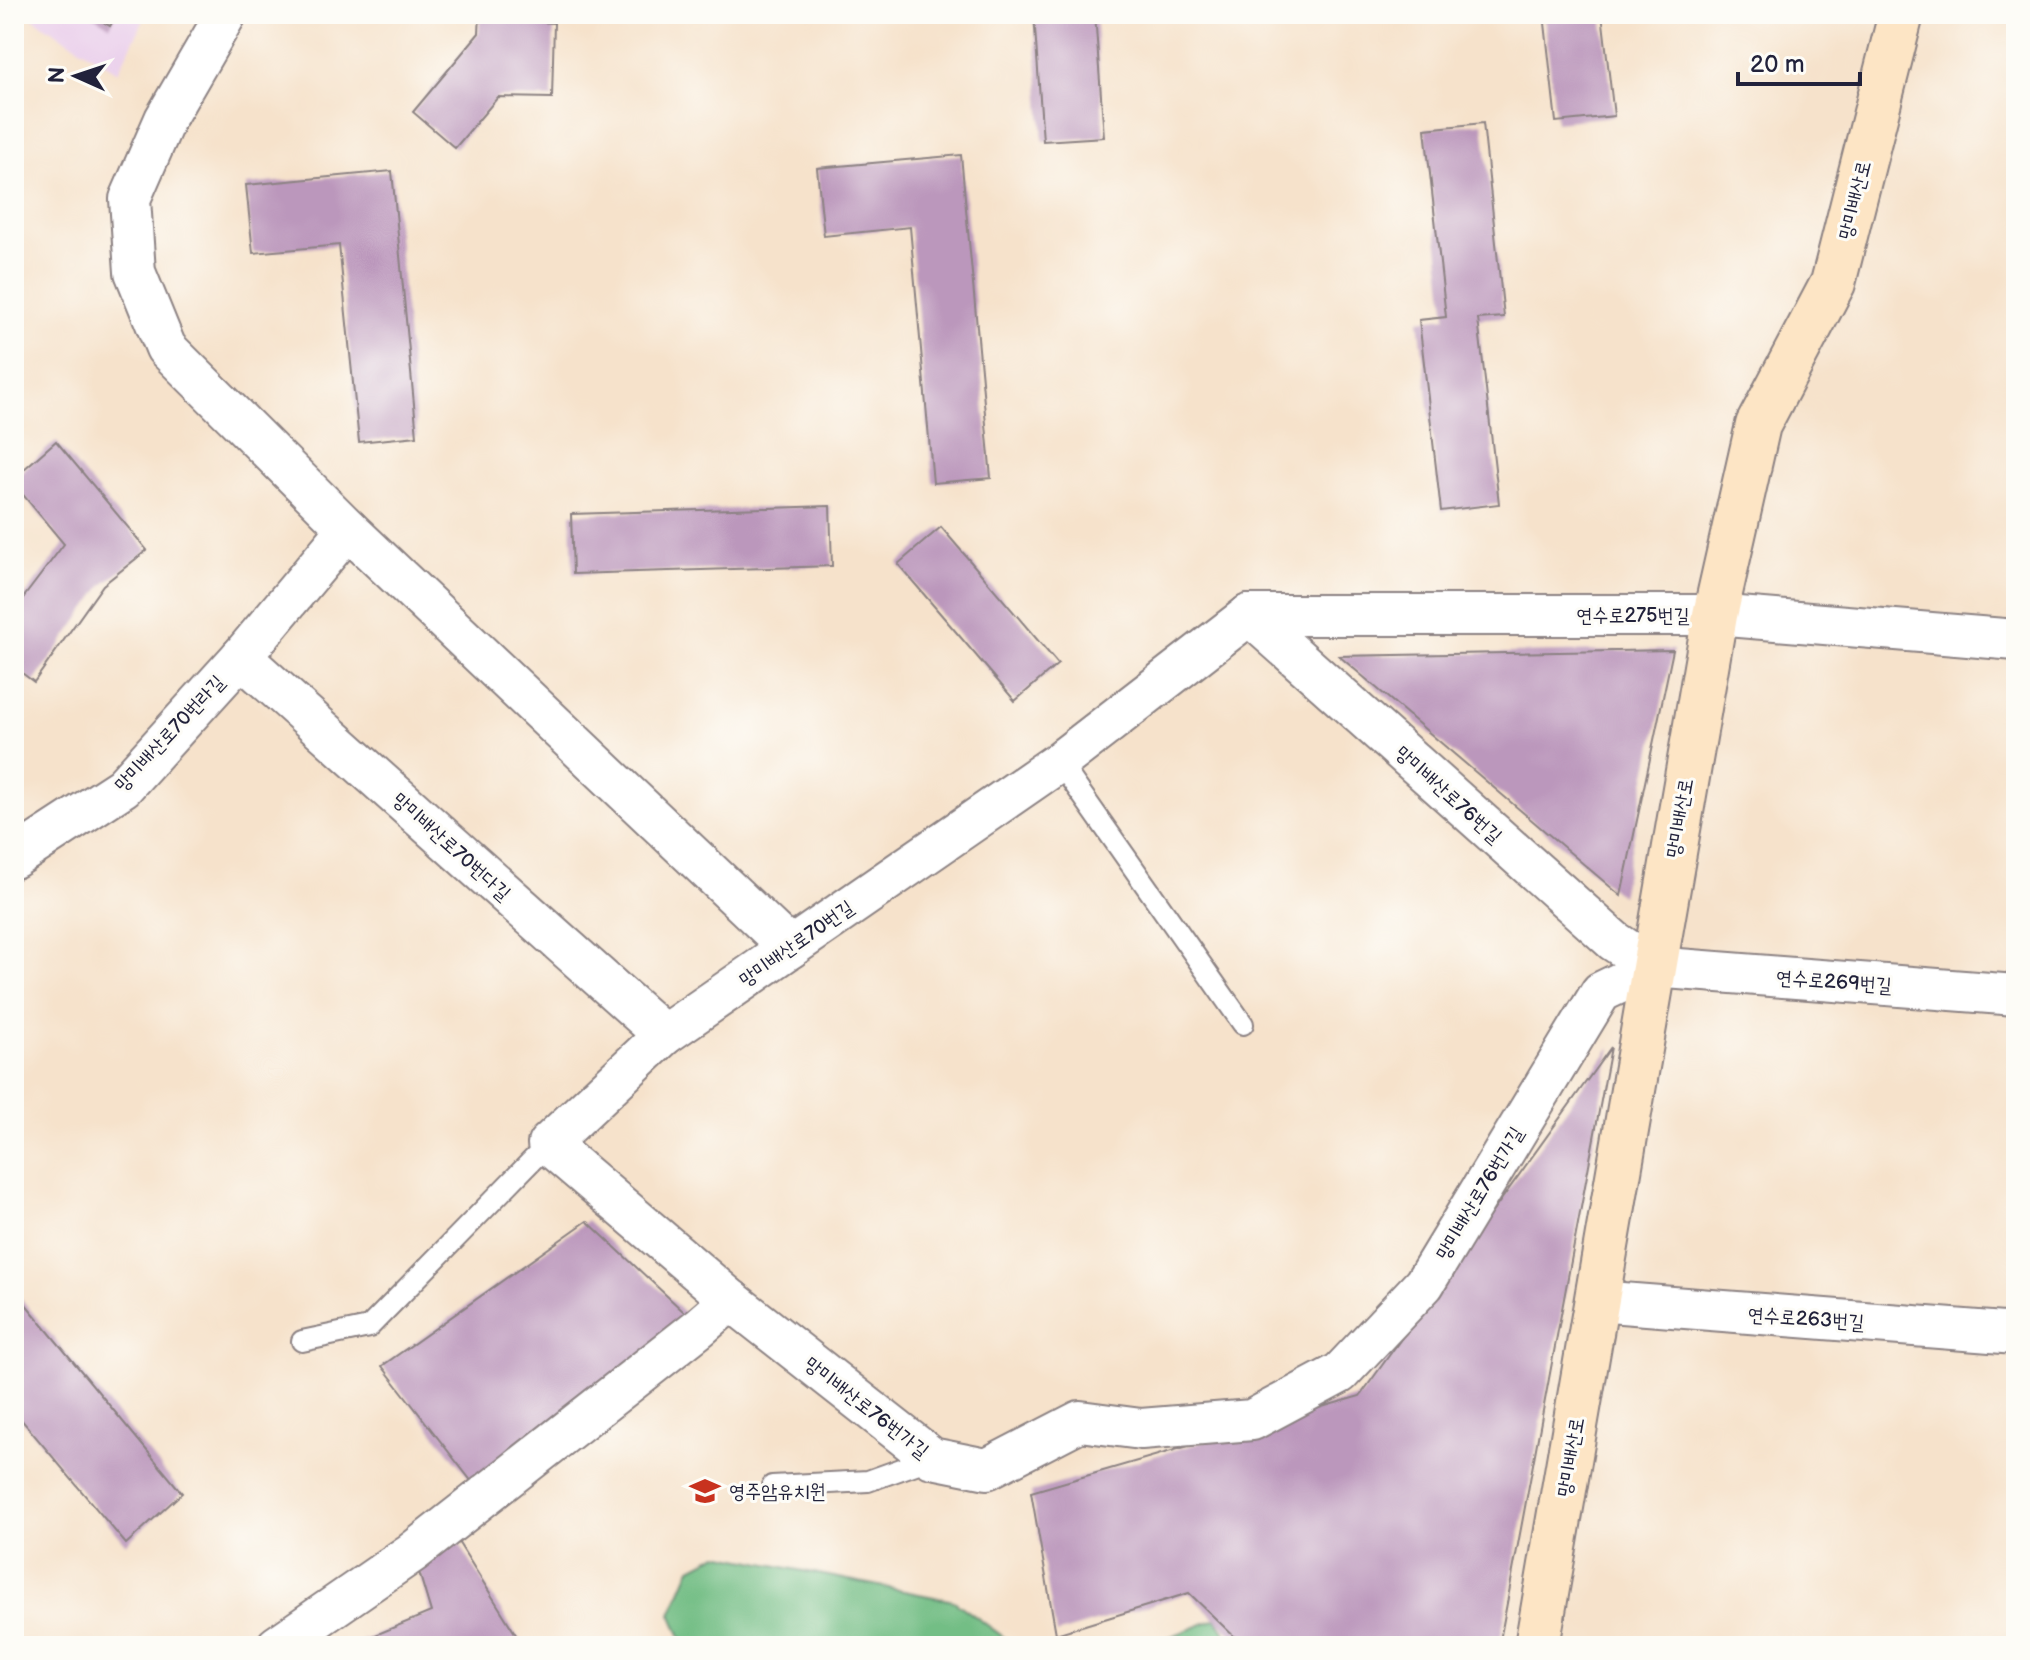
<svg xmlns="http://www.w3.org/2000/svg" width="2030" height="1660" font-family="'Balsamiq Sans','Poor Story',sans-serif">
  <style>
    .built { fill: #ebd1ec }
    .forest { fill: #73be85; stroke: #4a7060; stroke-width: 2 }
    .building { fill: #bb97bc }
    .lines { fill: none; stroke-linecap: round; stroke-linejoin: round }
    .lane-casing { stroke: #8c8283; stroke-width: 24 }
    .street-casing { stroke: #8c8283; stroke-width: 44 }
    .secondary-casing { stroke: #8c8283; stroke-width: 48 }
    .lane { stroke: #fff; stroke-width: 20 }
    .street { stroke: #fff; stroke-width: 40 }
    .secondary { stroke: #fde5c5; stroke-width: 44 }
    .labels { text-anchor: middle; stroke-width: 6; stroke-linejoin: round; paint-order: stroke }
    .street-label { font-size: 20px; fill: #22223b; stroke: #fdfcf7 }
    .poi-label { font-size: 20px; fill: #22223b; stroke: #fdfcf7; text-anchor: start }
  </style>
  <rect width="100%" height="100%" fill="#fdfcf7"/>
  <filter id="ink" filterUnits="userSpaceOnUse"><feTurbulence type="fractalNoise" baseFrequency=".0125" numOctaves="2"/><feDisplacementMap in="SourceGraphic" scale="16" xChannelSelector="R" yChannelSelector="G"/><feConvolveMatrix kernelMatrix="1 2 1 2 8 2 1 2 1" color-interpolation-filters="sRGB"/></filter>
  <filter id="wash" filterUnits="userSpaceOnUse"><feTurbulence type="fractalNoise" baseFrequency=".006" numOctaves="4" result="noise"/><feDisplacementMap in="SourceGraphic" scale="32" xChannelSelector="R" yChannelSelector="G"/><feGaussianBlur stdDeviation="1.8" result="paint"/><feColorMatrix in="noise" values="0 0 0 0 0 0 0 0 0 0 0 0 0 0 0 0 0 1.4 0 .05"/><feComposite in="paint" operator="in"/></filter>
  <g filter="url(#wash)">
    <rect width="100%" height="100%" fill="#f6e2cb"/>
    <path class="built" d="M26,14H147L118,72Z"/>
    <g class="forest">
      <path d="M718,1554L954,1601L1016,1646H685L671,1614L691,1568Z"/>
      <path d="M1216,1619L1234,1646H1146Z"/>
    </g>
    <g id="blocks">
      <g class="building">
        <path d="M90,14H117L110,26Z"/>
        <path d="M480,14H541V22L554,23L552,98L498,97L455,148L413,112L479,33Z"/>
        <path d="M1034,14H1095L1104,137L1043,141Z"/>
        <path d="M1544,14H1602L1614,116L1556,122Z"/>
        <path d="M1483,123L1504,317L1478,319L1499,504L1441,511L1419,320L1446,317L1425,129Z"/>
        <path d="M961,155L991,478L933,483L910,227L824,236L817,168Z"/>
        <path d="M392,171L417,436L359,442L339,245L253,253L246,185Z"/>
        <path d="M56,441L147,550L103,585L34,682L14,667V610L64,544L14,484V478Z"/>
        <path d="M830,506L832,566L573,574L571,514Z"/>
        <path d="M941,527L1058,664L1015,701L898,564Z"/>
        <path d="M1673,650L1621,896L1339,656Z"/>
        <path d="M1611,1047L1499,1646H1244L1189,1593L1056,1634L1031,1492L1360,1396Z"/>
        <path d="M587,1221L700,1327L483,1496L382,1366Z"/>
        <path d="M14,1290L182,1493L126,1544L14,1411Z"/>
        <path d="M447,1524L523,1646H349L431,1612L413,1552Z"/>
      </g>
    </g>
  </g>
  <g filter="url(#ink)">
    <use href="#blocks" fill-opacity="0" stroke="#8c8283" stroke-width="2"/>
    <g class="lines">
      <g class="lane-casing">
        <g id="lane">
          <path d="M1059,762L1243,1024"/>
          <path d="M302,1341L369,1327L548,1144"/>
          <path d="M772,1486L868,1481L932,1458"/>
        </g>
      </g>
      <g class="street-casing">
        <g id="street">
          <path d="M226,14L165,119L130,199L135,272L166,348L348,529L790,948"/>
          <path d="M1249,615L1059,762L664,1035L548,1144L731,1300L932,1458L987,1469L1080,1421L1141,1429L1252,1420L1340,1373L1424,1284L1601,992L1653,967"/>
          <path d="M1249,615L1614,941L1653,967L2016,995"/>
          <path d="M1249,615H1715L2016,640"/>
          <path d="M241,657L664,1035"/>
          <path d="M14,858L123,787L241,657L348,529"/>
          <path d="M1596,1301L2016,1334"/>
          <path d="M277,1646L413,1552L700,1327L731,1300"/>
        </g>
      </g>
      <g class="secondary-casing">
        <path id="secondary" d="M1537,1646L1715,615L1758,425L1833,283L1901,14"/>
      </g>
      <use href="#lane" class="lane"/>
      <use href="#street" class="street"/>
      <use href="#secondary" class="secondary"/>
    </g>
  </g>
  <defs>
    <g id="school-bare" transform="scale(2.4)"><path d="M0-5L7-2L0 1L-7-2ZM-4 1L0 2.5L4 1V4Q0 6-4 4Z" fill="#c8321e" stroke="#fdfcf7" stroke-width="2.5" paint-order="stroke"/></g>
  </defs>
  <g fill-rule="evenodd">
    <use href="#school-bare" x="705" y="1491"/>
  </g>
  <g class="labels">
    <g class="street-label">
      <text transform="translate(1854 200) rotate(-76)" y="7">망미배산로</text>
      <text x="1633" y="622">연수로275번길</text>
      <text transform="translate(169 733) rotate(-47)" y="7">망미배산로70번라길</text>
      <text transform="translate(1449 794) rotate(42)" y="7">망미배산로76번길</text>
      <text transform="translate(1679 818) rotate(-80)" y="7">망미배산로</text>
      <text transform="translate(452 846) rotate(42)" y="7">망미배산로70번다길</text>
      <text transform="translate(796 943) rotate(-35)" y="7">망미배산로70번길</text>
      <text transform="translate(1834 981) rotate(4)" y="7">연수로269번길</text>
      <text transform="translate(1479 1193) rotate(-59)" y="7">망미배산로76번가길</text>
      <text transform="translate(1806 1318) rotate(4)" y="7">연수로263번길</text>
      <text transform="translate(867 1407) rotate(38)" y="7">망미배산로76번가길</text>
      <text transform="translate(1570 1457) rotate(-80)" y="7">망미배산로</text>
    </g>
    <g class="poi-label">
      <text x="729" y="1498">영주암유치원</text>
    </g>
  </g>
  <rect width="2030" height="1660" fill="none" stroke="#fdfcf7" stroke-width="48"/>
  <g transform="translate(76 76) rotate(273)" stroke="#fdfcf7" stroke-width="6" paint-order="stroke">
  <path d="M0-6L14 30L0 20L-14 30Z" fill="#22223b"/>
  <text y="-12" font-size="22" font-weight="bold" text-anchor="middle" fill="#22223b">N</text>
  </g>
  <path d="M1738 72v12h122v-12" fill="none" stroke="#22223b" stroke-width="4"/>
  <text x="1750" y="72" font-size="24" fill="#22223b" stroke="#fdfcf7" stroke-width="6" paint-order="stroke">20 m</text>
</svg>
